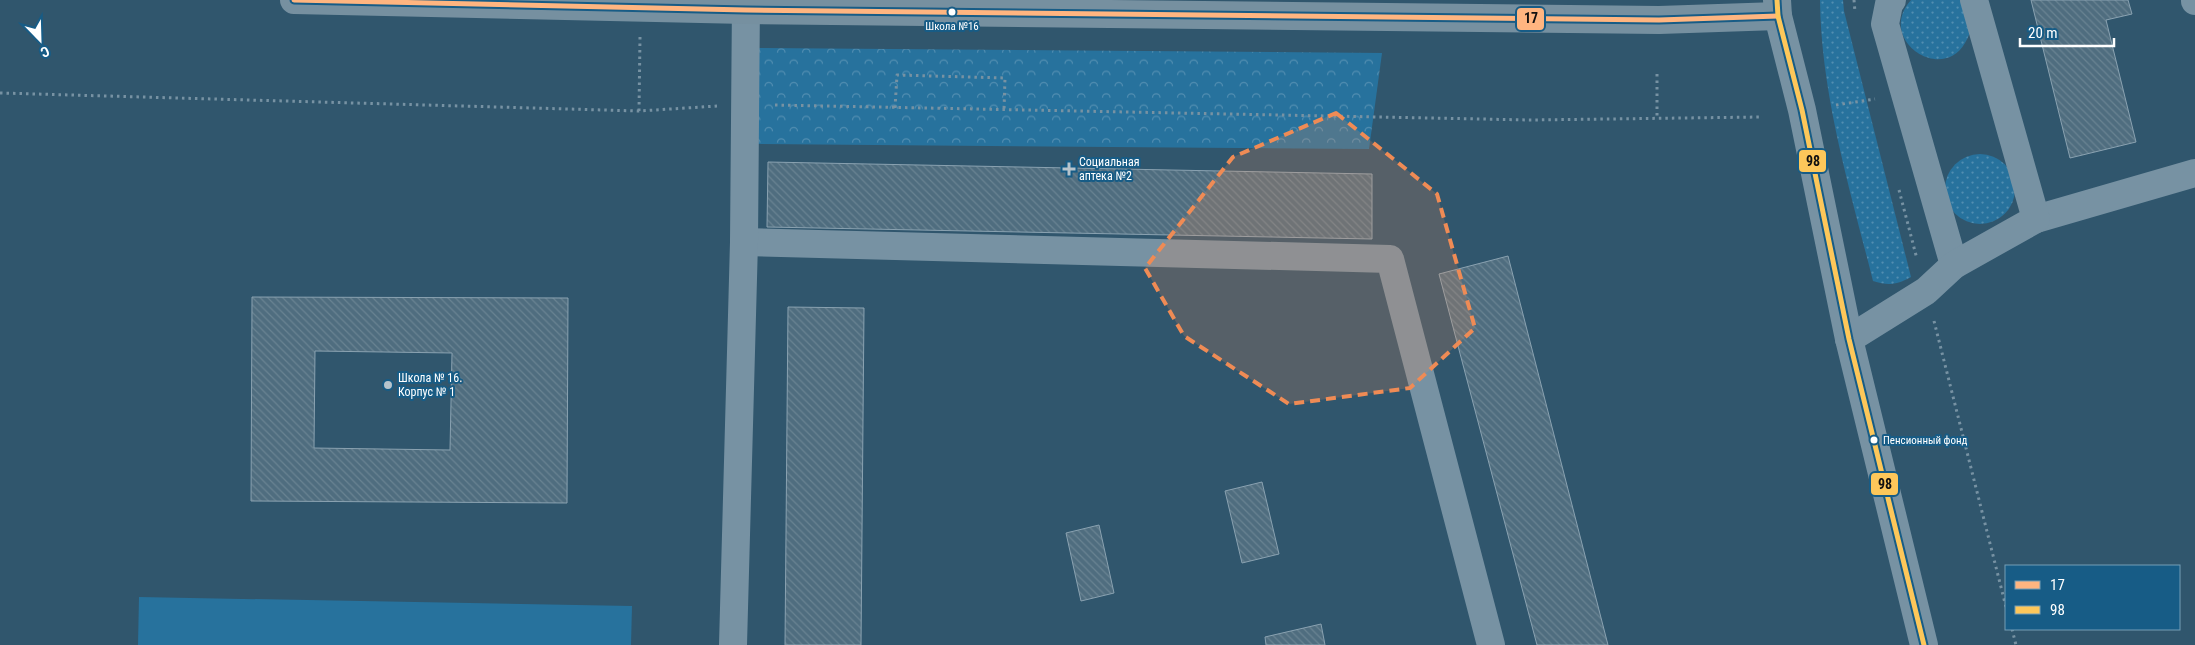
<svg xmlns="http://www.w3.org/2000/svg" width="2195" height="645" font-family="'Roboto Condensed',sans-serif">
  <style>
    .grass { fill: url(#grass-dots) }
    .forest { fill: url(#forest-crowns) }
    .pitch { fill: #27729d }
    .building { fill: url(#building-back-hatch); stroke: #8aa2b1; fill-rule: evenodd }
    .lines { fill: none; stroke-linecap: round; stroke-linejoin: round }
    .path { stroke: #7792a3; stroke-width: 3; stroke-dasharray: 2.5 4; stroke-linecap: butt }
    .minor { stroke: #7792a3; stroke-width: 28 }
    .major { stroke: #7690a0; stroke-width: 28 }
    .bus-1-casing { stroke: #175c86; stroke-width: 9 }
    .bus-2-casing { stroke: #175c86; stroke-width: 9 }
    .bus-1 { stroke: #ffb580; stroke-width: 5 }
    .bus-2 { stroke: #fdc75a; stroke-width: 5 }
    .marked { fill: #ef8b55; fill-opacity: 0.2; stroke: #ef8b55; stroke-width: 4; stroke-dasharray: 10 6; stroke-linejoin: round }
    .bus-dot { fill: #fff; stroke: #175c86; stroke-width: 2 }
    .poi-dot { fill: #b7c4cc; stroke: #175c86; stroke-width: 2 }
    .labels { text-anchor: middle; stroke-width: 4; stroke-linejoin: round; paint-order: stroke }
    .bus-label { font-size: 11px; fill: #fff; stroke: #175c86 }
    .poi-label { font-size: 12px; fill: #fff; stroke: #175c86; text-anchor: start }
    .line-badge { stroke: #175c86; stroke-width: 2 }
    .pale-badge-label { font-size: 14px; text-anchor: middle; font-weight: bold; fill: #111 }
  </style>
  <defs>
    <pattern id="grass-dots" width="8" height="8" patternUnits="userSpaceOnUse" patternTransform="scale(1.25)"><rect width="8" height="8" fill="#27729d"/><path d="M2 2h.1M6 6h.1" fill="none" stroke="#528eb1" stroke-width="1.8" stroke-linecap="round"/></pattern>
    <pattern id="forest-crowns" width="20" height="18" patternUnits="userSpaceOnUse" patternTransform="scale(1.25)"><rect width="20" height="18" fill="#27729d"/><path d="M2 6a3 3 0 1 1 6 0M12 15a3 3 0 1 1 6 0" fill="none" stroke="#528eb1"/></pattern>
    <pattern id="building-back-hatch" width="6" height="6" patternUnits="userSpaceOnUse" patternTransform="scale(1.25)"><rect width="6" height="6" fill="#4f6d7f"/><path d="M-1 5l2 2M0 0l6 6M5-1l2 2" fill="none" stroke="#698392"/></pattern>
  </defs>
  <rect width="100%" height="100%" fill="#30566d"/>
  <g class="grass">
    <path d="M1820,0H1843L1844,11L1911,277C1897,285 1888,286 1873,281C1850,189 1821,95 1820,0Z"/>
    <path d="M1911,0H1961C1964,8 1969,17 1971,25C1971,31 1968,38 1965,43C1941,84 1876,39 1911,0Z"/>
    <circle cx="1980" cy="189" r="35"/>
  </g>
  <path class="forest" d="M759,48L1382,53L1369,149L754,144Z"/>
  <path class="pitch" d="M139,597L632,606L631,645H138Z"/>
  <g class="building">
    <path d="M2031,0H2128L2132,14L2106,20L2136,142L2070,158Z"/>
    <path d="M768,162L1372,174V239L767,227Z"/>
    <path d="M1508,256L1608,645H1537L1439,274Z"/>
    <path d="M252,297L568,298L567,503L251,501ZM315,351L452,353L450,450L314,448Z"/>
    <path d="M788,307L864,308L861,645H785Z"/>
    <path d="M1262,482L1279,554L1242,563L1225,491Z"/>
    <path d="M1099,525L1114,593L1081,601L1066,533Z"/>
    <path d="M1321,624L1325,645H1266L1265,637Z"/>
  </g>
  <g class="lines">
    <g class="path">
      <path d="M1854,0L1855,12"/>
      <path d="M1657,74V118"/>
      <path d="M0,93L639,111L717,106"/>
      <path d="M775,105L1530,120L1760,117"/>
      <path d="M1836,105L1875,99"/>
      <path d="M895,108L897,75L1005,78L1004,110"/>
      <path d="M639,111L640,37"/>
      <path d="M1899,190L1917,259"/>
      <path d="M1934,321L2006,607"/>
      <path d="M2012,629L2016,645"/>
    </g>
    <g class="minor">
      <path d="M1892,0L1889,4L1885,24L1954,265"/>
      <path d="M2195,0V1"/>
      <path d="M1778,16L1802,110L1849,339L1924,645"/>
      <path d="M2036,219L2195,173"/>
      <path d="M744,242L1390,259L1491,645"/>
      <path d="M1849,339L1926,291L1954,265L2036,219L1974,0"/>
      <path d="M733,645L744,242L746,0"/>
    </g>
    <path class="major" d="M294,0L746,10L1659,20L1778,16L1777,0"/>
    <g class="bus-1-casing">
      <path id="bus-1" d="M294,0L746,10L1659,20L1778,16"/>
    </g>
    <g class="bus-2-casing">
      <path id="bus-2" d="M1777,0L1778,16L1802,110L1849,339L1924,645"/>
    </g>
    <use href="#bus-1" class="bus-1"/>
    <use href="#bus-2" class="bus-2"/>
  </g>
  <path class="marked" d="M1336,113L1437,194L1475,328L1410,388L1289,404L1184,336L1145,268L1233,157Z"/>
  <g class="bus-dot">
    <circle cx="952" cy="12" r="4.5"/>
    <circle cx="1874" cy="440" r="4.5"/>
  </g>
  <g class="poi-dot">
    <path d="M1066.5 161.5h5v5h5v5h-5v5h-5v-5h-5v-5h5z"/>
    <circle cx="388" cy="385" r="5"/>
  </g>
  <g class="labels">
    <g class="bus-label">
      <text x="952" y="30">Школа №16</text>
      <text x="1883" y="444" text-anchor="start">Пенсионный фонд</text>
    </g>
    <g class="poi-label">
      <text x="1079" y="166">Социальная<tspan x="1079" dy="14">аптека №2</tspan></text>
      <text x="398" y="382">Школа № 16.<tspan x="398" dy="14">Корпус № 1</tspan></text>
    </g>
  </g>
  <g class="line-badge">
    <rect x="1516" y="7" width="29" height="24" rx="5" fill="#ffb580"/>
    <rect x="1798" y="149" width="29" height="24" rx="5" fill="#fdc75a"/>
    <rect x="1870" y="472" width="29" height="24" rx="5" fill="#fdc75a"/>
  </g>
  <g class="pale-badge-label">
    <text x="1531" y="23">17</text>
    <text x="1813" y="166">98</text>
    <text x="1885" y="489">98</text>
  </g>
  <rect x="2005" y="565" width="175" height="65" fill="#175c86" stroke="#749db6"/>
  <rect x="2015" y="581" width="25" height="8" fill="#ffb580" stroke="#749db6"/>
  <text x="2050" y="590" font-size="15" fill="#ffffff">17</text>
  <rect x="2015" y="606" width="25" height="8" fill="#fdc75a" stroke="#749db6"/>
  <text x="2050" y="615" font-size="15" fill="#ffffff">98</text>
  <g transform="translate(40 40) rotate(157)" stroke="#175c86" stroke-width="4" paint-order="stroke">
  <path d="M0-4L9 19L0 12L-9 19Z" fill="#ffffff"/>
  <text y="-8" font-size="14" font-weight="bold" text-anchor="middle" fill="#ffffff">С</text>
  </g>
  <path d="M2020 38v8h94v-8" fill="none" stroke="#ffffff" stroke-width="2.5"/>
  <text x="2028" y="38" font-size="15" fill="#ffffff" stroke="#175c86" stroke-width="4" paint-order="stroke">20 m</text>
</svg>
